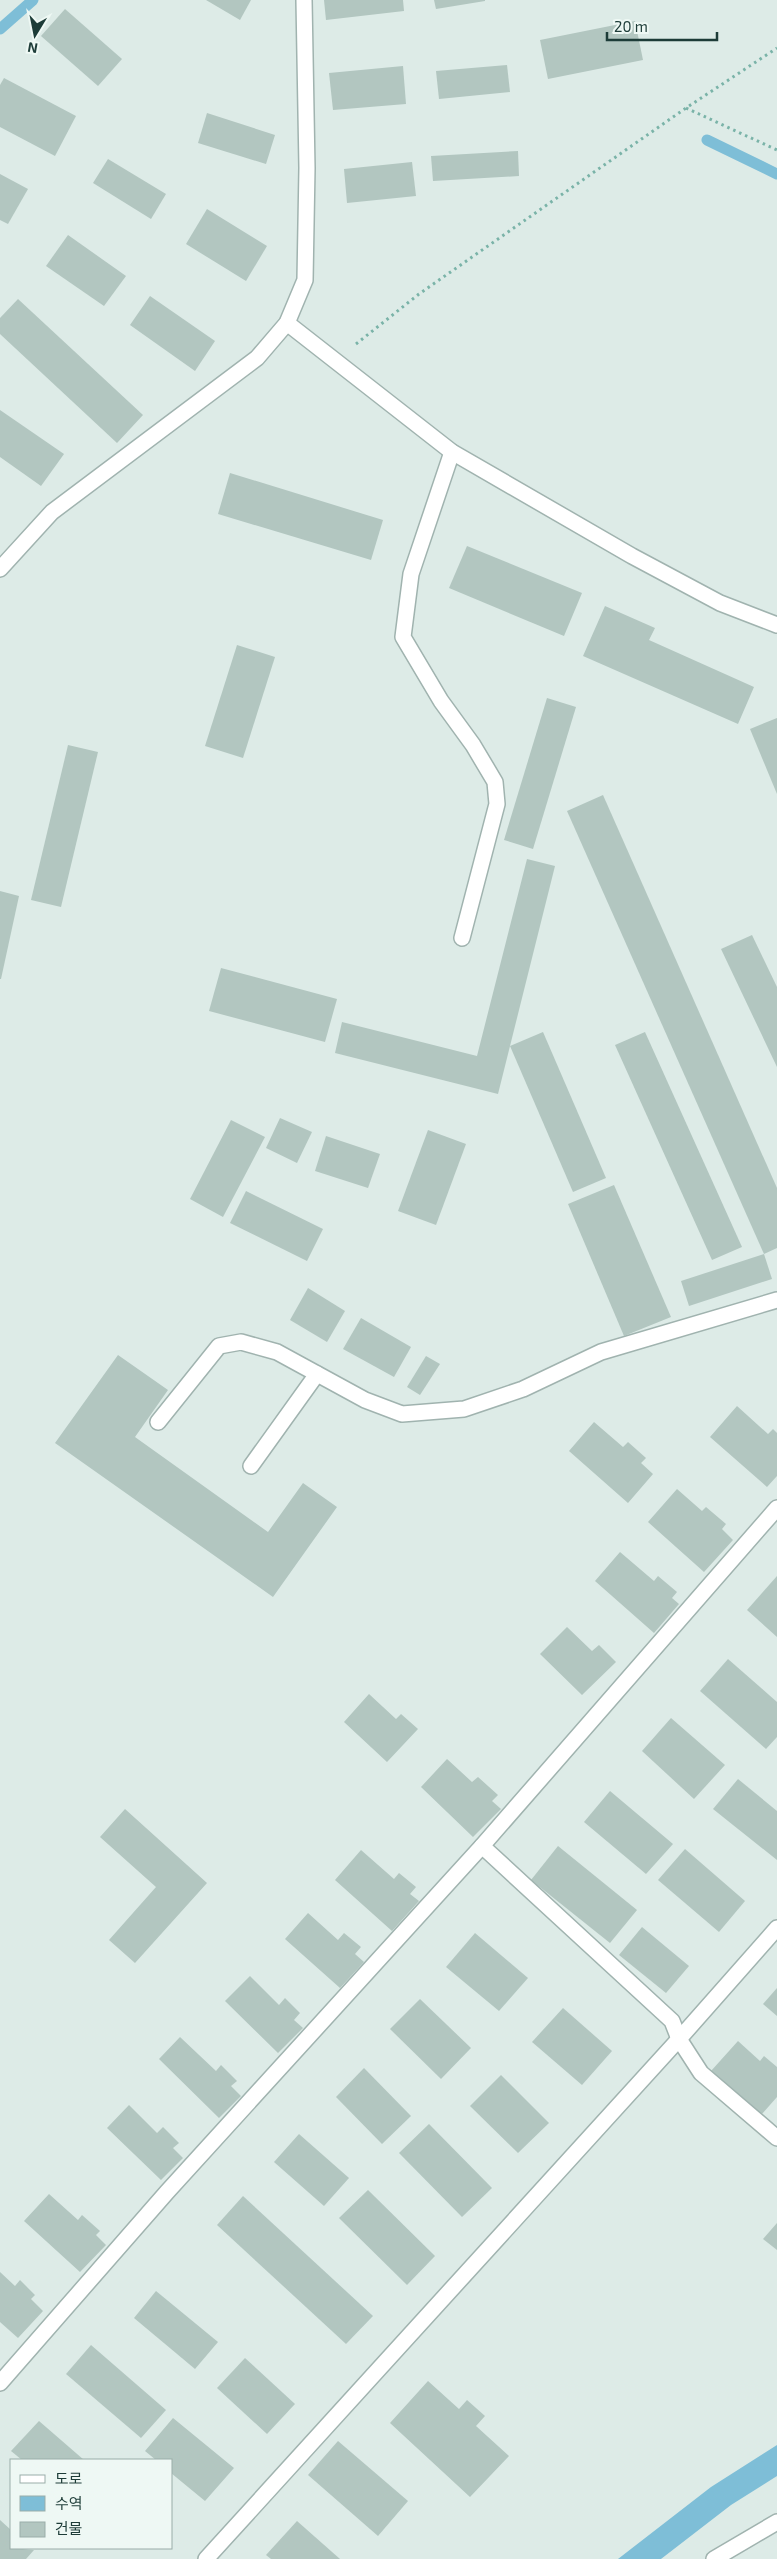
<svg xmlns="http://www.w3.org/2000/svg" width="777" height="2559" font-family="'Exo 2','Noto Sans KR',sans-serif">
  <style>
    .water { fill: #7ebed7 }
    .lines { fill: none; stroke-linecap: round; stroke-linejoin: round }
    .stream { stroke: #7ebed7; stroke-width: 11 }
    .building { fill: #b2c6c0 }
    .service-casing { stroke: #a0b3af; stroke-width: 18 }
    .minor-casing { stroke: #a0b3af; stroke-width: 18 }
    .path { stroke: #7ab3a8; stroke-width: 3; stroke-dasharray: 2.5 4; stroke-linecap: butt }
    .service { stroke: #fff; stroke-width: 15 }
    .minor { stroke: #fff; stroke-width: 15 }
  </style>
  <rect width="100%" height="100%" fill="#ddebe7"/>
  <path class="water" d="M777,2445V2476L731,2505L661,2559H618L711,2487Z"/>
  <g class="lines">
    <g class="stream">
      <path d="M0,29L33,0"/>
      <path d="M707,140L777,174"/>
    </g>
  </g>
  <g class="building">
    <path d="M206,0H251L240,20Z"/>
    <path d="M324,0H403L404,11L326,20Z"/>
    <path d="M434,0H485V1L436,9Z"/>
    <path d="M65,9L122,59L98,86L41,36Z"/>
    <path d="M635,21L643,60L548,79L540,40Z"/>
    <path d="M507,65L510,92L439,99L436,71Z"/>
    <path d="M403,66L406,104L333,110L329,73Z"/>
    <path d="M4,78L76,116L55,156L0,127V85Z"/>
    <path d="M207,113L275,135L266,164L198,143Z"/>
    <path d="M518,151L519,176L433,181L431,156Z"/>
    <path d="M108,159L166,194L151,219L93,183Z"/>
    <path d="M412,162L416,196L347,203L344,169Z"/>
    <path d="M0,174L28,189L8,224L0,220Z"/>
    <path d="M207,209L267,246L246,281L186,244Z"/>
    <path d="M68,235L126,276L104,306L46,266Z"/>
    <path d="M150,296L215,341L195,371L130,325Z"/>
    <path d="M18,299L143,415L117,443L0,334V318Z"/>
    <path d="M0,410L64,454L41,486L0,457Z"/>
    <path d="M230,473L383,520L371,560L218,514Z"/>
    <path d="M467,546L582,593L564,636L449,588Z"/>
    <path d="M605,606L655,628L649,640L754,687L738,724L583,656Z"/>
    <path d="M237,645L275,657L243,758L205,746Z"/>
    <path d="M547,698L576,707L533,849L504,840Z"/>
    <path d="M777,718V794L750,729Z"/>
    <path d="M68,745L98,752L61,907L31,900Z"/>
    <path d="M603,795L777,1188V1248L764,1254L567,811Z"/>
    <path d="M527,859L555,866L498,1094L335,1053L342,1022L477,1056Z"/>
    <path d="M0,891L19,896L1,979H0Z"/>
    <path d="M752,935L777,987V1067L721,949Z"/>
    <path d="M221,968L337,999L325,1042L209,1011Z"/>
    <path d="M543,1032L606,1178L573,1192L510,1046Z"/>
    <path d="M645,1032L742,1247L712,1260L615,1045Z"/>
    <path d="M280,1118L312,1132L297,1163L266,1148Z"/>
    <path d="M231,1120L265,1137L223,1217L190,1199Z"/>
    <path d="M428,1130L466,1144L436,1225L398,1211Z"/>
    <path d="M326,1136L380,1154L368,1188L315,1171Z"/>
    <path d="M614,1185L671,1317L624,1336L568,1204Z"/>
    <path d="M246,1191L323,1229L307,1261L230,1223Z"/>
    <path d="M764,1254L772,1279L689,1306L681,1281Z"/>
    <path d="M308,1288L345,1311L327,1342L290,1320Z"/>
    <path d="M361,1318L411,1347L394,1377L343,1349Z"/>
    <path d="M118,1355L168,1390L135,1437L268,1532L303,1483L337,1507L273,1597L55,1443Z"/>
    <path d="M426,1356L440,1364L420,1395L407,1387Z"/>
    <path d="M737,1406L768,1434L773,1429L777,1433V1476L767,1487L710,1437Z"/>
    <path d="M594,1422L623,1447L628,1442L646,1458L641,1463L653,1474L628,1503L569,1451Z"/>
    <path d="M677,1489L702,1511L706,1507L726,1524L722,1529L733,1540L704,1572L648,1522Z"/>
    <path d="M620,1552L654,1581L658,1576L677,1592L672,1598L679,1604L654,1633L595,1581Z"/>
    <path d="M777,1576V1637L747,1610Z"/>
    <path d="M567,1627L592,1651L599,1645L616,1662L582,1695L540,1654Z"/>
    <path d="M728,1659L777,1702V1737L766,1749L700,1691Z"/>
    <path d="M369,1694L396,1719L401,1714L418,1729L387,1762L344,1722Z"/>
    <path d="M671,1718L725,1765L694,1799L642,1751Z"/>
    <path d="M447,1759L472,1782L478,1777L498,1795L492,1801L501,1809L473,1837L421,1787Z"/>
    <path d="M738,1779L777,1811V1860L713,1809Z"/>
    <path d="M610,1791L673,1844L646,1874L584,1822Z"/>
    <path d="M125,1809L207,1883L135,1963L109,1940L156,1887L100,1837Z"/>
    <path d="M558,1846L637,1910L610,1943L531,1880Z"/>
    <path d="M685,1849L745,1901L719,1932L658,1880Z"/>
    <path d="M361,1850L394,1879L399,1873L416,1887L410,1894L419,1901L392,1931L335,1880Z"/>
    <path d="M308,1913L338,1940L344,1933L361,1947L355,1954L364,1962L340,1988L285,1939Z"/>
    <path d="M642,1927L689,1966L666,1993L619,1955Z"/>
    <path d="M475,1933L528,1978L499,2011L446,1967Z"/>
    <path d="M250,1976L279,2005L285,1998L300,2013L294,2020L303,2028L278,2053L225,2001Z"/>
    <path d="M777,1988V2016L763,2004Z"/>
    <path d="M420,1999L471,2048L441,2079L390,2029Z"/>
    <path d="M563,2008L612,2051L582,2085L532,2042Z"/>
    <path d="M180,2037L216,2071L221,2065L237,2081L231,2086L241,2096L219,2118L159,2059Z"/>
    <path d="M738,2041L760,2061L764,2056L777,2067V2097L761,2115L711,2071Z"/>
    <path d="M364,2068L411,2116L382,2144L336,2097Z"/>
    <path d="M501,2075L549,2123L518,2153L470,2106Z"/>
    <path d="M129,2105L157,2133L163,2127L179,2143L173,2148L183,2158L161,2180L107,2128Z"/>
    <path d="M429,2124L492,2188L462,2217L399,2153Z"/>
    <path d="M299,2134L349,2178L324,2206L274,2162Z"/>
    <path d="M368,2190L435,2256L407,2285L339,2218Z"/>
    <path d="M49,2194L78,2220L82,2215L100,2231L96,2235L106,2245L80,2272L24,2221Z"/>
    <path d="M243,2196L373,2316L346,2344L217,2225Z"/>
    <path d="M777,2223V2250L763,2239Z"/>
    <path d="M0,2272L15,2286L20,2280L35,2295L31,2299L43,2311L18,2338L0,2322Z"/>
    <path d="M156,2291L218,2342L195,2369L134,2318Z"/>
    <path d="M91,2345L166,2410L141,2438L66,2374Z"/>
    <path d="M245,2358L295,2404L267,2434L217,2388Z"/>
    <path d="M428,2381L459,2409L467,2400L485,2416L476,2426L509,2456L470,2497L390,2423Z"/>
    <path d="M173,2418L234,2468L205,2501L171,2473V2460H156L145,2451Z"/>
    <path d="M39,2421L84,2460H22L11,2451Z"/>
    <path d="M338,2441L408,2501L378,2536L308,2475Z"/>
    <path d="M0,2520L11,2530V2548L34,2550L26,2559H0Z"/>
    <path d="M297,2521L340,2559H271L266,2555Z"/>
  </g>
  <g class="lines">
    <g class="service-casing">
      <g id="service">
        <path d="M452,452L411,574L403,637L441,701L473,745L495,782L497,804L462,938"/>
        <path d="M251,1466L317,1374"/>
      </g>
    </g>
    <g class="minor-casing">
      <g id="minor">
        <path d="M287,323L452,452L632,556L720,603L777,625"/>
        <path d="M0,569L52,512L257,358L287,323L305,280L307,168L304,0"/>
        <path d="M158,1422L219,1346L241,1342L277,1352L365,1400L402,1414L464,1409L523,1389L601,1352L777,1300"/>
        <path d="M482,1846L672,2021L679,2039L701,2073L777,2138"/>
        <path d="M0,2383L167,2192L482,1846L777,1508"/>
        <path d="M206,2559L679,2039L777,1928"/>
        <path d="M714,2559L777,2522"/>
      </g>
    </g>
    <g class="path">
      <path d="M686,108L777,150"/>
      <path d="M356,344L419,294L686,108L777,48"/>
    </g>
    <use href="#service" class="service"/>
    <use href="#minor" class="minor"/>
  </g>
  <rect x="10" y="2459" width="162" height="90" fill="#eef8f4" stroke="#9aada9"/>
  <rect x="20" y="2475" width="25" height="8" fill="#ffffff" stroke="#9aada9"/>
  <text x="55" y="2484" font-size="15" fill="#1d3c38">도로</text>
  <rect x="20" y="2496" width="25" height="15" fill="#7ebed7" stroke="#9aada9"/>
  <text x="55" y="2509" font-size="15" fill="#1d3c38">수역</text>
  <rect x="20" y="2522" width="25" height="15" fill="#b2c6c0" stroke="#9aada9"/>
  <text x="55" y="2534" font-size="15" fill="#1d3c38">건물</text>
  <g transform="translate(35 35) rotate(190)" stroke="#eef8f4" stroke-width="4" paint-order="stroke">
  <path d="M0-4L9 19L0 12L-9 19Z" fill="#1d3c38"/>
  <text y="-8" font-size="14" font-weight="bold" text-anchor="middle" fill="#1d3c38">N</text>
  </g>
  <path d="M607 32v8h110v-8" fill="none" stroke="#1d3c38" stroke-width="2.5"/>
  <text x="614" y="32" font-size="15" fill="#1d3c38" stroke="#eef8f4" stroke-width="4" paint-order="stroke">20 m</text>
</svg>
